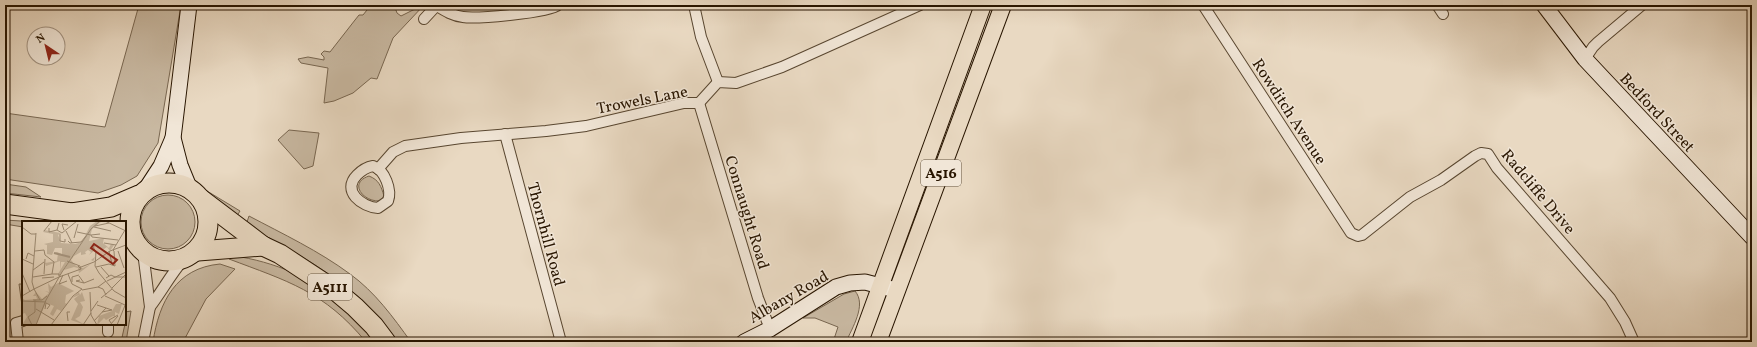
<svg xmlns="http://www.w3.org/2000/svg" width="1757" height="347" font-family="Vollkorn,serif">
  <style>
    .green { fill: #c8b8a1; stroke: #786650 }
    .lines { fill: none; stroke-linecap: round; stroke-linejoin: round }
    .street-casing { stroke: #584630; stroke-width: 12 }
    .secondary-casing { stroke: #281500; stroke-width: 17 }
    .primary-casing { stroke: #281500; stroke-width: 18 }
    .highway-casing { stroke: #281500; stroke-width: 21 }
    .street { stroke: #f1e6d7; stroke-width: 10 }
    .secondary { stroke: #f1e6d7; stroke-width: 15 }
    .primary { stroke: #e9d9c2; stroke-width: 16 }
    .highway { stroke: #e9d9c2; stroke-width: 19 }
    .labels { text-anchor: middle; stroke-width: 3; stroke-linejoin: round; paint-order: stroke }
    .shield { fill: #f1e6d7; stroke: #645440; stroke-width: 1 }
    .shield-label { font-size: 15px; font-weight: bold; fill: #281500 }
    .street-label { font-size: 16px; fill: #281500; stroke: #f1e6d7 }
    .inset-river { fill: none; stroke: #a79680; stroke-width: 2 }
    .inset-road { fill: none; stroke: #9c8b74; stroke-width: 1 }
    .view { fill: #8f2418; fill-opacity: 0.15; stroke: #8f2418; stroke-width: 2 }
    .inset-edge { fill: none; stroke: #281500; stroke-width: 2 }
  </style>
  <rect width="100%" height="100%" fill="#e9d9c2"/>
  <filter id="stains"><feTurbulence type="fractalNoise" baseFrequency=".005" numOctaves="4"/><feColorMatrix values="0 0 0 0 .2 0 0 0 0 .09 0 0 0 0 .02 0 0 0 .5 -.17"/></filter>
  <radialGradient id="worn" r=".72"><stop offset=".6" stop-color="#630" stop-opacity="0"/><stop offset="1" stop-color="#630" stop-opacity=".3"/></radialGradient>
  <g class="green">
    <path d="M139,5H181L158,143L137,176L121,185L98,193L5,179V113L105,127Z"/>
    <path d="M371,5H393L392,7L394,5L397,13L401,16L417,8L419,5H424L393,38L377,79L371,78L353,93L334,101L324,103L328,68L301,63L298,59L308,57L324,60V57L321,54L324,51L330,52L355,20L359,15H363Z"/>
    <path d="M289,130L319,133L313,166L304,169L278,140Z"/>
    <path d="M369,176C379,180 381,186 384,196L380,201C363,202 348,183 369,176Z"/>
    <path d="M5,184L26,187L41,197L5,193Z"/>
    <path d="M207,191L240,211L235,219L219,206Z"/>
    <circle cx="168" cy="222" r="27"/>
    <path d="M249,216C283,234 319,251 350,274C375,292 393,317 411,342H398C385,325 372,308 355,294C322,266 283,246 246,225Z"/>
    <path d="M5,220L37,222H23V227L5,224Z"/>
    <path d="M227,255C265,259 308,275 338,299C353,310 365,328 378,342H366C324,291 287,281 229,259Z"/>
    <path d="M220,264L235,269L206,299L183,342H153C159,302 176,268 220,264Z"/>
    <path d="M19,284H23V313Z"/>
    <path d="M855,291C867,305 852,328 846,342H833L838,327L815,318H803L844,294Z"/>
    <path d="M131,311L126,342H121L125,324V312Z"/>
  </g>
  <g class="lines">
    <g class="street-casing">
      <g id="street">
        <path d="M694,5L701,37L718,82"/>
        <path d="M1203,5L1351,233L1358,236L1362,235L1410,197L1441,180L1475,156L1481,153L1488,154L1497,168L1610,298L1625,322L1634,342"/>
        <path d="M1437,5L1443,14"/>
        <path d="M437,6C445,11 453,16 463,17C475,19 549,13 558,5"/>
        <path d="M424,19L437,5"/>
        <path d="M1585,59L1593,47L1598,42L1642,5"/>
        <path d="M699,103L758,298L770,329"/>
        <path d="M505,134L561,342"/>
        <path d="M373,166C385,170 392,190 388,201L378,208C362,207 341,191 357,175C361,171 367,167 373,166Z"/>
        <path d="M378,169L393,152L405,146L461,138L546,131L586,126L684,103H699L718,82L736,83L782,67L920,5"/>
        <path d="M150,307C162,291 171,274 184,259"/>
        <path d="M108,332V324"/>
        <path d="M18,342L16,323L23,321"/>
        <path d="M143,342L150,307L143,252"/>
      </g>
    </g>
    <g class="secondary-casing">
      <g id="secondary">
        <path d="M1544,5L1585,59L1752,237"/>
        <path d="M189,187L180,165L173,138L189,5"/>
        <path d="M146,189L161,166L173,138"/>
        <path d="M744,342L770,329L836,287L850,283L865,282L892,289"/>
      </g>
    </g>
    <g class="primary-casing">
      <g id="primary">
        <path d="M860,342L983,5"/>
        <path d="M878,342L1003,5"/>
      </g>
    </g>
    <g class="highway-casing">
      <g id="highway">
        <circle cx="169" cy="222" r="39"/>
        <path d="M201,199L263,246L280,254L336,291L355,307L374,326L386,342"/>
        <path d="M5,204L72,213L111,207L139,195"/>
        <path d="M198,251L263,246"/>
      </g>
    </g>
    <use href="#street" class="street"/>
    <use href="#secondary" class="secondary"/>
    <use href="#primary" class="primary"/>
    <use href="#highway" class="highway"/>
  </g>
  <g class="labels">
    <g class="shield">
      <rect x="921" y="160" width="40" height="26" rx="3"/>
      <rect x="308" y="274" width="44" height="26" rx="3"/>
    </g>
    <g class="shield-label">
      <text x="941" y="178">A516</text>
      <text x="330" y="292">A5111</text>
    </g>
    <g class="street-label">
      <text transform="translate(642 99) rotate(-11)" y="6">Trowels Lane</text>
      <text transform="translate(1290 111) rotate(57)" y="6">Rowditch Avenue</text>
      <text transform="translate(1658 112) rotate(47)" y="6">Bedford Street</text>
      <text transform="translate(1539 191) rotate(50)" y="6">Radcliffe Drive</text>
      <text transform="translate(748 212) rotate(73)" y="6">Connaught Road</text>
      <text transform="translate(547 234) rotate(75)" y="6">Thornhill Road</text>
      <text transform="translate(788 296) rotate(-30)" y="6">Albany Road</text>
    </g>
  </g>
  <g transform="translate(22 221)">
    <rect width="104" height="104" fill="#e9d9c2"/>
    <path d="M75,0H80L70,8L67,20L82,17L81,22L87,27L89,23L92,24L88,30L85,26L82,28L75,27V24L72,27L74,30V33L72,39L71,40L69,39L73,36V29L67,34L69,31L66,29L63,31L64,33L59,34V31L52,35L49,39L54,45L61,47L69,43L57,52L56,47L52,46L42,49L51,34L37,55L36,53L43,41H39L38,50V40L24,45L23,42L35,40L36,32H32L35,31L40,33V27H33L30,34L25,33V24L22,23L31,21V13L21,11L22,9L39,12L36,14L39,22L53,23L60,21L68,5ZM26,62L29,66L36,62L52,70L44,74L43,82L45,83L39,90L35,88L31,95L28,93L32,85L24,82L14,104H0L5,96L3,92L0,93V77L3,79L15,78L14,75H11L14,71L20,78L27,72L23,70L27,71ZM57,71L58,74L60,71L63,80L58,81L61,86L58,95L53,98L63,104L49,99L56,83L52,78L57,74L50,77ZM94,83H100L97,93L93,91V96L91,95L84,99L82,97L75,104L77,95L90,90Z" fill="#c8b8a1"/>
    <path class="inset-river" d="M32,32L48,36"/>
    <path class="inset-road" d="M83,0L104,10M37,2L35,9L40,12L55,0M73,5L87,2M0,6L9,13H14M72,6L89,10M27,7V11L35,9M42,9L40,3L46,4M22,10L30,0M44,10L50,22M55,11L69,14L78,13M38,13V20L43,21V18M69,14L70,16L96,19M52,17L56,3M46,20L48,22L59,21L64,15M82,22L94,24M71,26L74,31L73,45L77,52L92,70L104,77M13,30L22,29L23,34M87,30L90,43M92,30L91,29L103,9M92,30L93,45M96,30L102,47M23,34L32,41L30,53M0,38L11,43M4,38L6,32L12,35M45,40L58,45L59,48L56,45M72,41L88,30L104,24M59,46L72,41M74,46L87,43L93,45M79,46L87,55M11,49L22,41M0,52L8,71M22,53L23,38M46,53L50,63L60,68M41,54L37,63L45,60M57,55L62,62L72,58M11,56L30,53H37V55M20,57L32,56M84,57L89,54L93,56H104M58,59L54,60L62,62M85,60L104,51M50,61V56L57,54M76,66L81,68L84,74M90,67L104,53M12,68L18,79M12,68L10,61L14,12M12,68L37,56L59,48M60,69L76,66L84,60M68,71L69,94L75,104M0,75L12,68M83,75L103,84M79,77L90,68M11,79H20L25,75M0,80L24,81M75,84L90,89L80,91M14,88L32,99M23,88L24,82L28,84L25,88M69,90L76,80M46,100L45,91H48M72,100L84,87M89,102L87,99L96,94M10,104L6,96L13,91V79M14,104L24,79L40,51L69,8L78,0M29,104L51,75L60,68M61,104L69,92M88,104L96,95M95,104L104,82"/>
    <path class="view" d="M72,23L95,39L91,43L69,27Z"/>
    <rect width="104" height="104" class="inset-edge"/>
  </g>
  <rect width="1757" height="347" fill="none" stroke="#e9d9c2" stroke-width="20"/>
  <rect x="6" y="6" width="1745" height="335" fill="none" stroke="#281500" stroke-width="2"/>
  <rect x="10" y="10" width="1737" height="327" fill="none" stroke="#281500"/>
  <g transform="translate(46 46) rotate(325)"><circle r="19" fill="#f1e6d7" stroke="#a19281"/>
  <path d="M0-3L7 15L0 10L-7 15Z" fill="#8f2418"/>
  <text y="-6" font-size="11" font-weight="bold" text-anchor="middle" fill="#281500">N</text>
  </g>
  <rect width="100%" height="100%" filter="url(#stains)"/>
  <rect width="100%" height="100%" fill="url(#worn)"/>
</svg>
